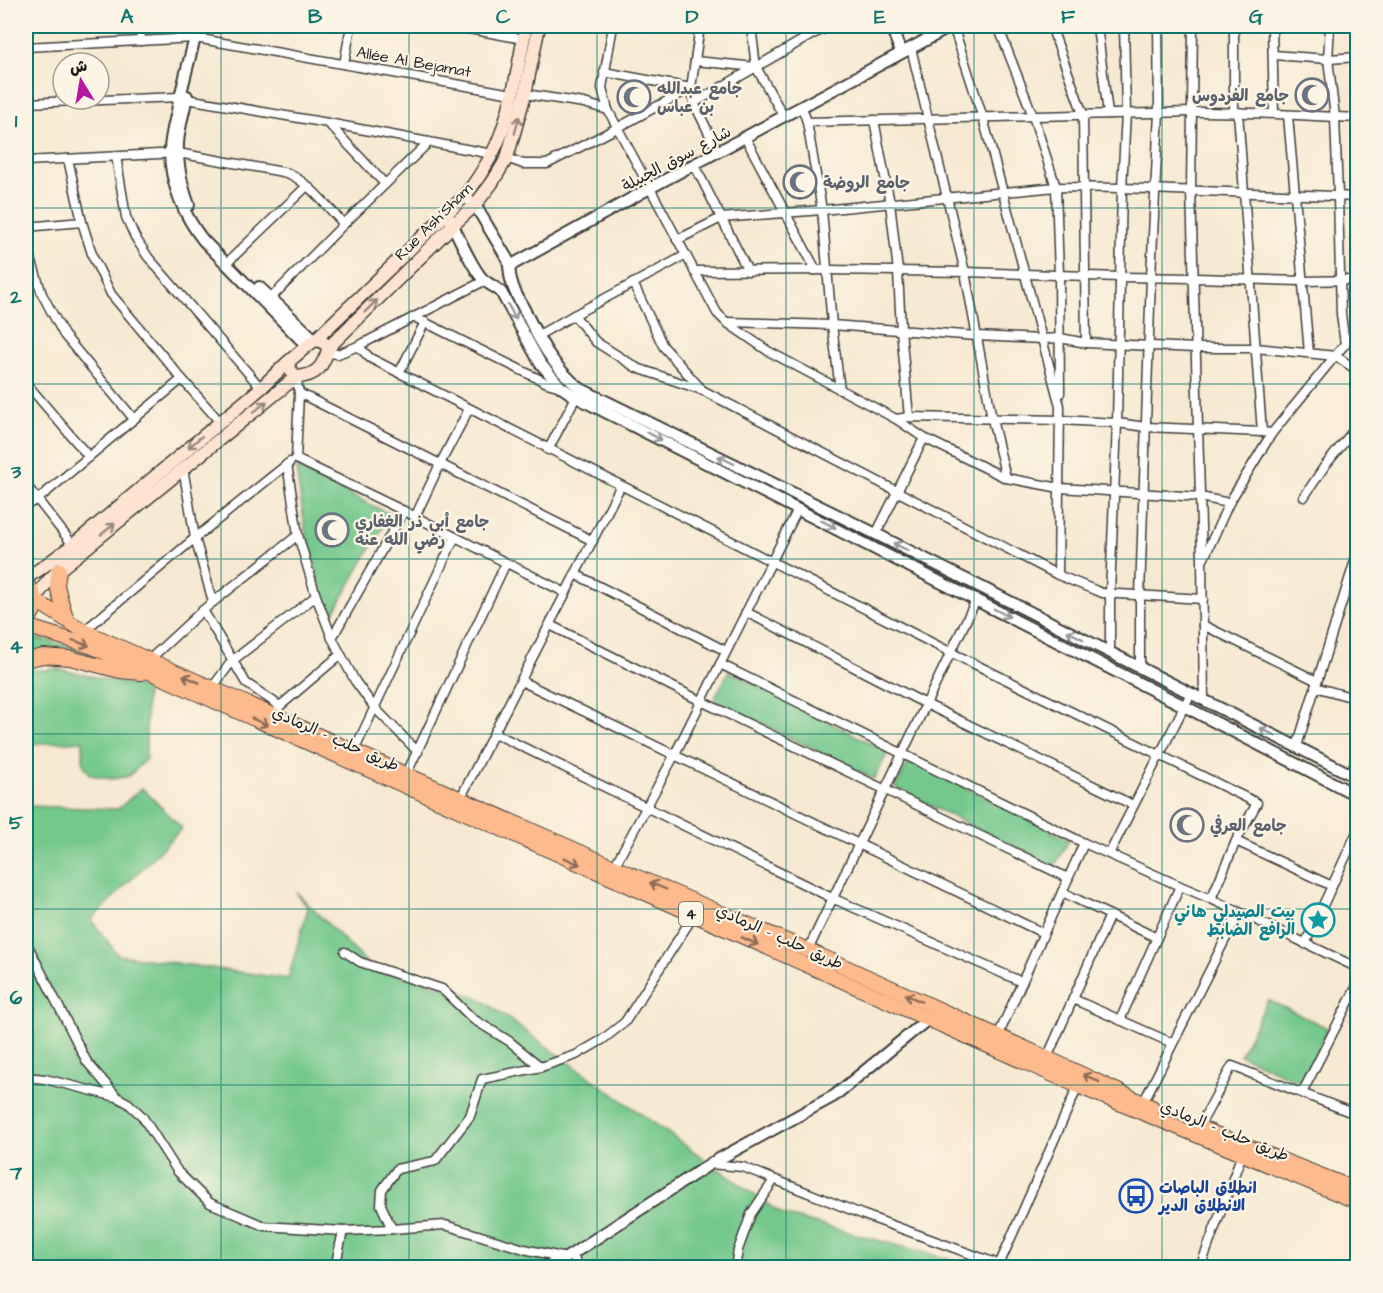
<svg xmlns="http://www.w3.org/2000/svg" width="1383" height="1293" font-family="'Architects Daughter','Playpen Sans Arabic',sans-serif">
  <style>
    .green { fill: #74c88c; stroke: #487254; stroke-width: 1.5 }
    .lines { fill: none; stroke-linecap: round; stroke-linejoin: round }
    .minor-casing { stroke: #3d3b37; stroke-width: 11 }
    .tertiary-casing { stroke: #3d3b37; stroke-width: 14 }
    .secondary-casing { stroke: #3d3b37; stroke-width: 15 }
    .trunk-casing { stroke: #3d3b37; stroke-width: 16 }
    .minor { stroke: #fff; stroke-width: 8 }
    .tertiary { stroke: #fff; stroke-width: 10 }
    .secondary { stroke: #fee3d1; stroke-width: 12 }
    .trunk { stroke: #fcba8d; stroke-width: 14 }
    .oneway { stroke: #988980 }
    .oneway2 { stroke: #999 }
    .oneway3 { stroke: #8c6b54 }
    .grid { fill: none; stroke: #0f766e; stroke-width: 1.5; stroke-opacity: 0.55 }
    .labels { text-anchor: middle; stroke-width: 4.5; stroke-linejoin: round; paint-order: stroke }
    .shield { fill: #fcf5e5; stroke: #5f5d58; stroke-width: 1.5 }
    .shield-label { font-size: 15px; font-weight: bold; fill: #1c1c1c }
    .street-label { font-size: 16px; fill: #1c1c1c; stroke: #fcf5e5 }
    .worship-label { font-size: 16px; font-weight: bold; fill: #5b616d; stroke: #fcf5e5; text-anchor: start }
    .culture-label { font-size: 16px; font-weight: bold; fill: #0d838f; stroke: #fcf5e5; text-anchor: end }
    .transit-label { font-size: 16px; font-weight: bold; fill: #164399; stroke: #fcf5e5; text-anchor: start }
    .neatline { fill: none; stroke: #0f766e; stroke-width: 2 }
    .grid-label { font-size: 20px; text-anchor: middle; font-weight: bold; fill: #0f766e }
  </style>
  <rect width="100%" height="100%" fill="#fcf5e5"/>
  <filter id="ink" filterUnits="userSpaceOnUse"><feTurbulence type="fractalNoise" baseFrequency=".0167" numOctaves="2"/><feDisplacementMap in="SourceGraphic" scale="12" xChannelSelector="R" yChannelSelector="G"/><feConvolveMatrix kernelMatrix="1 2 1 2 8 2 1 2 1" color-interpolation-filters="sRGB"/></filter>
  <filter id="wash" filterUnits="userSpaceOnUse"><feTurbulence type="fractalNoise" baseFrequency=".008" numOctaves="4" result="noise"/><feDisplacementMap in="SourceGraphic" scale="24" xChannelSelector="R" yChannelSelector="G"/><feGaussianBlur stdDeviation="1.35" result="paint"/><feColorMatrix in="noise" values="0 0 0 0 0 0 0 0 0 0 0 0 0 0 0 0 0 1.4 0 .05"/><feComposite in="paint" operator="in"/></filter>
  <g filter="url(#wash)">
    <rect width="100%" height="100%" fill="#f7e9d1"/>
    <g class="green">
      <path d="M296,468L390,514L332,616L323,594L306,534Z"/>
      <path d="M26,638C54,638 91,656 118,666L26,655Z"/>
      <path d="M58,669L146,688V759L129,776L112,779L91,775L83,764V741L26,744V671Z"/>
      <path d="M729,671L888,752L874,779L714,700Z"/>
      <path d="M910,759L1069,840L1054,867L895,788Z"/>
      <path d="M142,788L182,828L91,920L118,955L288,979L308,908L296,892L369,965L479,998L783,1215L979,1267L26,1268V806L118,809Z"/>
      <path d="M1268,1000L1328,1028L1302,1083L1240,1055Z"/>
    </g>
  </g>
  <g filter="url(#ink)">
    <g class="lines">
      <g class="minor-casing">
        <g id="minor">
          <path d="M140,26L141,41"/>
          <path d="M453,26L523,39"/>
          <path d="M613,26L602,88L608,110L717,313L726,322L768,351L896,419L924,438L1006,478L1060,488L1200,497L1229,503"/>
          <path d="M700,26L691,88L694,103L718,152"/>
          <path d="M751,26L756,67L784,117"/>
          <path d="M773,26L813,34"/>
          <path d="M953,26L983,118L1060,406L1058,575"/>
          <path d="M998,26L1033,116L1056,187L1059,275L1060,393"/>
          <path d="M1097,26L1108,114"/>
          <path d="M1193,26L1191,191L1202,561L1204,699"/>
          <path d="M1272,26L1274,113"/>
          <path d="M1330,26L1328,59L1335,117L1338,196L1341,314L1345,345"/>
          <path d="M26,47L195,38L512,94"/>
          <path d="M911,48L965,272L992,419L1006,478"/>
          <path d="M1273,55L1328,59L1358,57"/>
          <path d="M695,61L756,67"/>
          <path d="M344,64L351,26"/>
          <path d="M525,94L584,103L608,110"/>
          <path d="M187,99L328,123L492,154"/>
          <path d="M26,103L180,97"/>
          <path d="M694,103L813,34L831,26"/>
          <path d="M802,107L807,122L822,210L832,325L840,390"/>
          <path d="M1234,111V26"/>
          <path d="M1238,112L1262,432"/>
          <path d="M1288,116L1309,353"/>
          <path d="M874,120L890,203L898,271L901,330L909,417"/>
          <path d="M807,122L1191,112C1247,111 1302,116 1358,118"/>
          <path d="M328,123L385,184"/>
          <path d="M745,137L816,270"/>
          <path d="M116,156L126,217L135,237L148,257L261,388"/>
          <path d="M507,158L523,164H547L617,128L691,88L604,72"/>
          <path d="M68,159L82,222L93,257L111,294L182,379L220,422"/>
          <path d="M26,161L178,153L283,172C305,177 328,208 344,224"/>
          <path d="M694,164L748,271"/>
          <path d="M26,227L82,222"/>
          <path d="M677,240L721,218L822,210L1056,187L1122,188L1358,197"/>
          <path d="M26,243L42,294L64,335L134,419"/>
          <path d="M231,259L307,186"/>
          <path d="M694,271L827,270L965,272L1120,277L1194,278L1303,281L1358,280"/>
          <path d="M633,283L663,346L702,390L1058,575L1102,593L1203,599"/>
          <path d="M271,298L344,224L429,142"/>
          <path d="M574,315L596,342L637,368L702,390"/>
          <path d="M414,317L547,383L561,387"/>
          <path d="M727,322L832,325L977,336L1042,339L1060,338L1086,343L1083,114L1051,26"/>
          <path d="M537,336L574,315L686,255"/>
          <path d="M1086,343L1196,348H1255L1336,356L1358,371"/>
          <path d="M358,346L370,358C562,457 755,554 948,651C1051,702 1155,752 1257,803L1236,841L1211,899"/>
          <path d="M328,353L338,354L358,346L484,281"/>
          <path d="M399,373L425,322"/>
          <path d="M296,377L299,393L593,541"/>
          <path d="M26,383L89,457"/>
          <path d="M299,393L296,459L404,511L566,593"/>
          <path d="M896,419L909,417L1060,420L1117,423L1146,427L1262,432L1272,433"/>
          <path d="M548,450L576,397"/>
          <path d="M287,464L298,535L316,596L332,638L355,681L374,707L418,752"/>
          <path d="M183,468L195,538L213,602"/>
          <path d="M26,485L73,545"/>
          <path d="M1304,497L1324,467L1358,425"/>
          <path d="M26,505L37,500L182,379"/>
          <path d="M415,517L440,464L469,409"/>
          <path d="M876,534L924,438"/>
          <path d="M1204,558L1229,503L1272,433L1358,328"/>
          <path d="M575,574L726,651"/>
          <path d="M203,610L246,683L280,706L274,716"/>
          <path d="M746,612L926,704L1133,805"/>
          <path d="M550,625L701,701L1068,878"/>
          <path d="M1203,625L1317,681"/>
          <path d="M84,631L195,538L290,462"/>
          <path d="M332,638L404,511"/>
          <path d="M1110,652V593L1117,423L1122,188L1126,113L1124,26"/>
          <path d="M149,660L203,610L298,535"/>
          <path d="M720,664L1084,843L1180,886L1211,899L1358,968"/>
          <path d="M1140,667V595L1151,277L1159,112L1158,26"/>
          <path d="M521,681L1043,933"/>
          <path d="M1315,687L1358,699"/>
          <path d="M212,688L232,661L316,596"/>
          <path d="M280,706L340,655"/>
          <path d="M494,733L832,898L1022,982"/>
          <path d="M1297,746L1358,551"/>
          <path d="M354,751L455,537"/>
          <path d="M1351,774L1358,752"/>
          <path d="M406,775L506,563"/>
          <path d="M460,799L620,487"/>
          <path d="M1236,841L1332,886"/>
          <path d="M1109,854L1191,693"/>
          <path d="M614,867L674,756L798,509"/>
          <path d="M1062,892L1157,938"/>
          <path d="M26,942L87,1062L117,1097"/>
          <path d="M1305,944L1358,830"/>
          <path d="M808,950L976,600"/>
          <path d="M345,952L360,962L442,989L473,1019L509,1041L541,1067"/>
          <path d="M1073,999L1120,1020"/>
          <path d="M998,1036L1084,843"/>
          <path d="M1172,1043L1120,1020L1180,886"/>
          <path d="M1047,1058L1110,915"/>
          <path d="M26,1077L45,1079L117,1097L128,1103L142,1116L178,1172L210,1203L264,1226L343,1231L392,1229L445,1225L524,1249L566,1258"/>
          <path d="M1302,1093L1358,984"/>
          <path d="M1143,1103L1239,912"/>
          <path d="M1199,1127L1232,1066L1358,1115"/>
          <path d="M710,1164L743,1167L864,1215L1009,1268"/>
          <path d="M392,1229L381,1205L382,1190L397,1169L435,1161L470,1116L482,1079L541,1067L576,1055L602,1040L625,1022L694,915"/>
          <path d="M572,1254L575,1260L576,1268"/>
          <path d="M999,1265L1078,1086"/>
          <path d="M102,1266L103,1268"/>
          <path d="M335,1268L343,1231"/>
          <path d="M735,1268L738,1250L751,1214L774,1180"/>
          <path d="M1200,1268L1242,1154"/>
        </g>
      </g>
      <g class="tertiary-casing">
        <g id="tertiary">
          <path d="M198,26C191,54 183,82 177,111C174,124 170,138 170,151C170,183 184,216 203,240L307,346"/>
          <path d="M891,26L901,53"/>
          <path d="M187,96C184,112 179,128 178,143C177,163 182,186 189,205"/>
          <path d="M469,200L475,205L508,260C510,268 509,275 512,283C514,292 520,301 524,309C539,340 553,368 581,389L876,534L1358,778"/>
          <path d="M450,219C456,232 475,274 485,281C490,285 496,287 501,292L540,363L561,387L576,397L1184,706L1358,796"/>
          <path d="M510,266L650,188L952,26"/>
          <path d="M259,287L315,340"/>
          <path d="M541,1268L566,1258L710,1164L834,1096L927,1020"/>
        </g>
      </g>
      <g class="secondary-casing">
        <g id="secondary">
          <path d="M315,340L321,341L329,347C323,366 318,376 296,377L291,371L287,363L307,346L315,340L465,196C480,176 494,155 502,131C514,97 519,61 526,26"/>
          <path d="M329,347L453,225L475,205L492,183L507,158L525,94L539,26"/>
          <path d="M26,578L40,569L73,545L261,388L287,363"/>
          <path d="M35,598L48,581L59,570L296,377"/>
        </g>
      </g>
      <g class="trunk-casing">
        <g id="trunk">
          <path d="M59,570L57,585L61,601L67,620"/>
          <path d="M26,584C38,595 38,610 26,622"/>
          <path d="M36,601L84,631L614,867L808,950L1047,1058L1152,1107"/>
          <path d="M26,626L93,647L1078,1086L1358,1202"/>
          <path d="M26,660L43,656L70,658L120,671L141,673"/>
          <path d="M1203,1129L1358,1190"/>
        </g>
      </g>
      <use href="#minor" class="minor"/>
      <use href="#tertiary" class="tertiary"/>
      <use href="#secondary" class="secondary"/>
      <use href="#trunk" class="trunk"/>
    </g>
    <defs><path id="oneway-shaft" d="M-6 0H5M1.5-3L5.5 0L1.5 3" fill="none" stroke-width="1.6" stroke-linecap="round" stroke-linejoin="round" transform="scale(1.5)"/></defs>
    <g class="oneway">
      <use href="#oneway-shaft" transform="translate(517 125) rotate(-75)"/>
      <use href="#oneway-shaft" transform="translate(371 306) rotate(-45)"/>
      <use href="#oneway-shaft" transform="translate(260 407) rotate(-39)"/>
      <use href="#oneway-shaft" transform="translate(195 442) rotate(140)"/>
      <use href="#oneway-shaft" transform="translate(108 529) rotate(-39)"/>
    </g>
    <g class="oneway2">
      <use href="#oneway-shaft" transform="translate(512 312) rotate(61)"/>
      <use href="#oneway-shaft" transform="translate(654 436) rotate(27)"/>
      <use href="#oneway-shaft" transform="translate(726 460) rotate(-154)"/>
      <use href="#oneway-shaft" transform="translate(828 524) rotate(27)"/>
      <use href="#oneway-shaft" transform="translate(901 547) rotate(-153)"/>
      <use href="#oneway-shaft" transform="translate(1002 613) rotate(27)"/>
      <use href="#oneway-shaft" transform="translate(1075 635) rotate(-153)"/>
      <use href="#oneway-shaft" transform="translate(1268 732) rotate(-153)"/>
    </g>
    <g class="oneway3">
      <use href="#oneway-shaft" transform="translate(81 643) rotate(19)"/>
      <use href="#oneway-shaft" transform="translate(191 679) rotate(-156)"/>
      <use href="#oneway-shaft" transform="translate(260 722) rotate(24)"/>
      <use href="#oneway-shaft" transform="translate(572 861) rotate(24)"/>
      <use href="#oneway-shaft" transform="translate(658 886) rotate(-157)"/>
      <use href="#oneway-shaft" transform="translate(750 941) rotate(24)"/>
      <use href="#oneway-shaft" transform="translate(913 998) rotate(-156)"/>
      <use href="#oneway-shaft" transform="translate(1091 1078) rotate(-154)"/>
    </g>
  </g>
  <path class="grid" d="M221,26V1268M409,26V1268M597,26V1268M786,26V1268M974,26V1268M1162,26V1268M26,208H1358M26,384H1358M26,559H1358M26,734H1358M26,909H1358M26,1085H1358"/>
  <defs>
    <g id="mosque-ring" transform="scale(1.725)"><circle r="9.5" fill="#fcf5e5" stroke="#6b7280" stroke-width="1.5"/><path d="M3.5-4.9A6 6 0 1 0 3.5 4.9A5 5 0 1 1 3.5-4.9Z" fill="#6b7280"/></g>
    <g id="sight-ring" transform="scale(1.725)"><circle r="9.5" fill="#fcf5e5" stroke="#0f9aa8" stroke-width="1.5"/><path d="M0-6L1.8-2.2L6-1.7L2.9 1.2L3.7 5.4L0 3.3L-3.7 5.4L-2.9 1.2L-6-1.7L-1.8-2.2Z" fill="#0f9aa8"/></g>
    <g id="bus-ring" transform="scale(1.725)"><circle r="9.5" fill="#fcf5e5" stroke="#1a4fb4" stroke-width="1.5"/><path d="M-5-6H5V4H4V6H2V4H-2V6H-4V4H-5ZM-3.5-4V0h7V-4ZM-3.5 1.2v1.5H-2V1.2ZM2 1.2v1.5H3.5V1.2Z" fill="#1a4fb4"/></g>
  </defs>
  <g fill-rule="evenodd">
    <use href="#mosque-ring" x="1312" y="95"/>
    <use href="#mosque-ring" x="634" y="97"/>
    <use href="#mosque-ring" x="800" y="182"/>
    <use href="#mosque-ring" x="332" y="530"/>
    <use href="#mosque-ring" x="1187" y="825"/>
    <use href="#sight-ring" x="1318" y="920"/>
    <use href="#bus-ring" x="1136" y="1196"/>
  </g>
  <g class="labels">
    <rect class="shield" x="679" y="902" width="24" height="24" rx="4.5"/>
    <g class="shield-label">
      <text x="691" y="919">4</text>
    </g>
    <g class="street-label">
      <text transform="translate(414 61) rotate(10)" y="6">Allée Al Bejamat</text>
      <text transform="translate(676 158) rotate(-28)" y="6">شارع سوق الجبيلة</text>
      <text transform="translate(433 221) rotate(-45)" y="6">Rue Ash'Sham</text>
      <text transform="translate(336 738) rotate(24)" y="6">طريق حلب - الرمادي</text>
      <text transform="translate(780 936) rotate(24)" y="6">طريق حلب - الرمادي</text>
      <text transform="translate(1225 1130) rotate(22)" y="6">طريق حلب - الرمادي</text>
    </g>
    <g class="worship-label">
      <text x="657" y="94">جامع عبدالله<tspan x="657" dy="18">بن عباس</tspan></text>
      <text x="1289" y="101" text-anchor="end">جامع الفردوس</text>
      <text x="823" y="188">جامع الروضة</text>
      <text x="355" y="527">جامع أبي ذر الغفاري<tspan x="355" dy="18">رضي الله عنه</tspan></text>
      <text x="1210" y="831">جامع العرفي</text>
    </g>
    <g class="culture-label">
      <text x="1295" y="917">بيت الصيدلي هاني<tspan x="1295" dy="18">الرافع الضابط</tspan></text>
    </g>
    <g class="transit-label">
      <text x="1159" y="1193">انطلاق الباصات<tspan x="1159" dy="18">الانطلاق الدير</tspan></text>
    </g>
  </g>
  <rect width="1383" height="1293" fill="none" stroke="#fcf5e5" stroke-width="66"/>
  <g transform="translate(81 81) rotate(349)"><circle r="28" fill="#fcf5e5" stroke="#a29e95" stroke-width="1.5"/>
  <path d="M0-4.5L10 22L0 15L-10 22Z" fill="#b5179e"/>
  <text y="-9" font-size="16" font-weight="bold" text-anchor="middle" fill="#1c1c1c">ش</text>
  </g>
  <rect x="33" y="33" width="1317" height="1227" class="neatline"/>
  <g class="grid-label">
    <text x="127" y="23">A</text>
    <text x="315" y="23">B</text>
    <text x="503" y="23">C</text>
    <text x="692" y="23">D</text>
    <text x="880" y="23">E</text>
    <text x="1068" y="23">F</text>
    <text x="1256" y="23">G</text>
    <text x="16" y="127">1</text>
    <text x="16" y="303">2</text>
    <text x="16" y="478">3</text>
    <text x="16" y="653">4</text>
    <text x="16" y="829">5</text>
    <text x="16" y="1004">6</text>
    <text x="16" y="1179">7</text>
  </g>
</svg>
